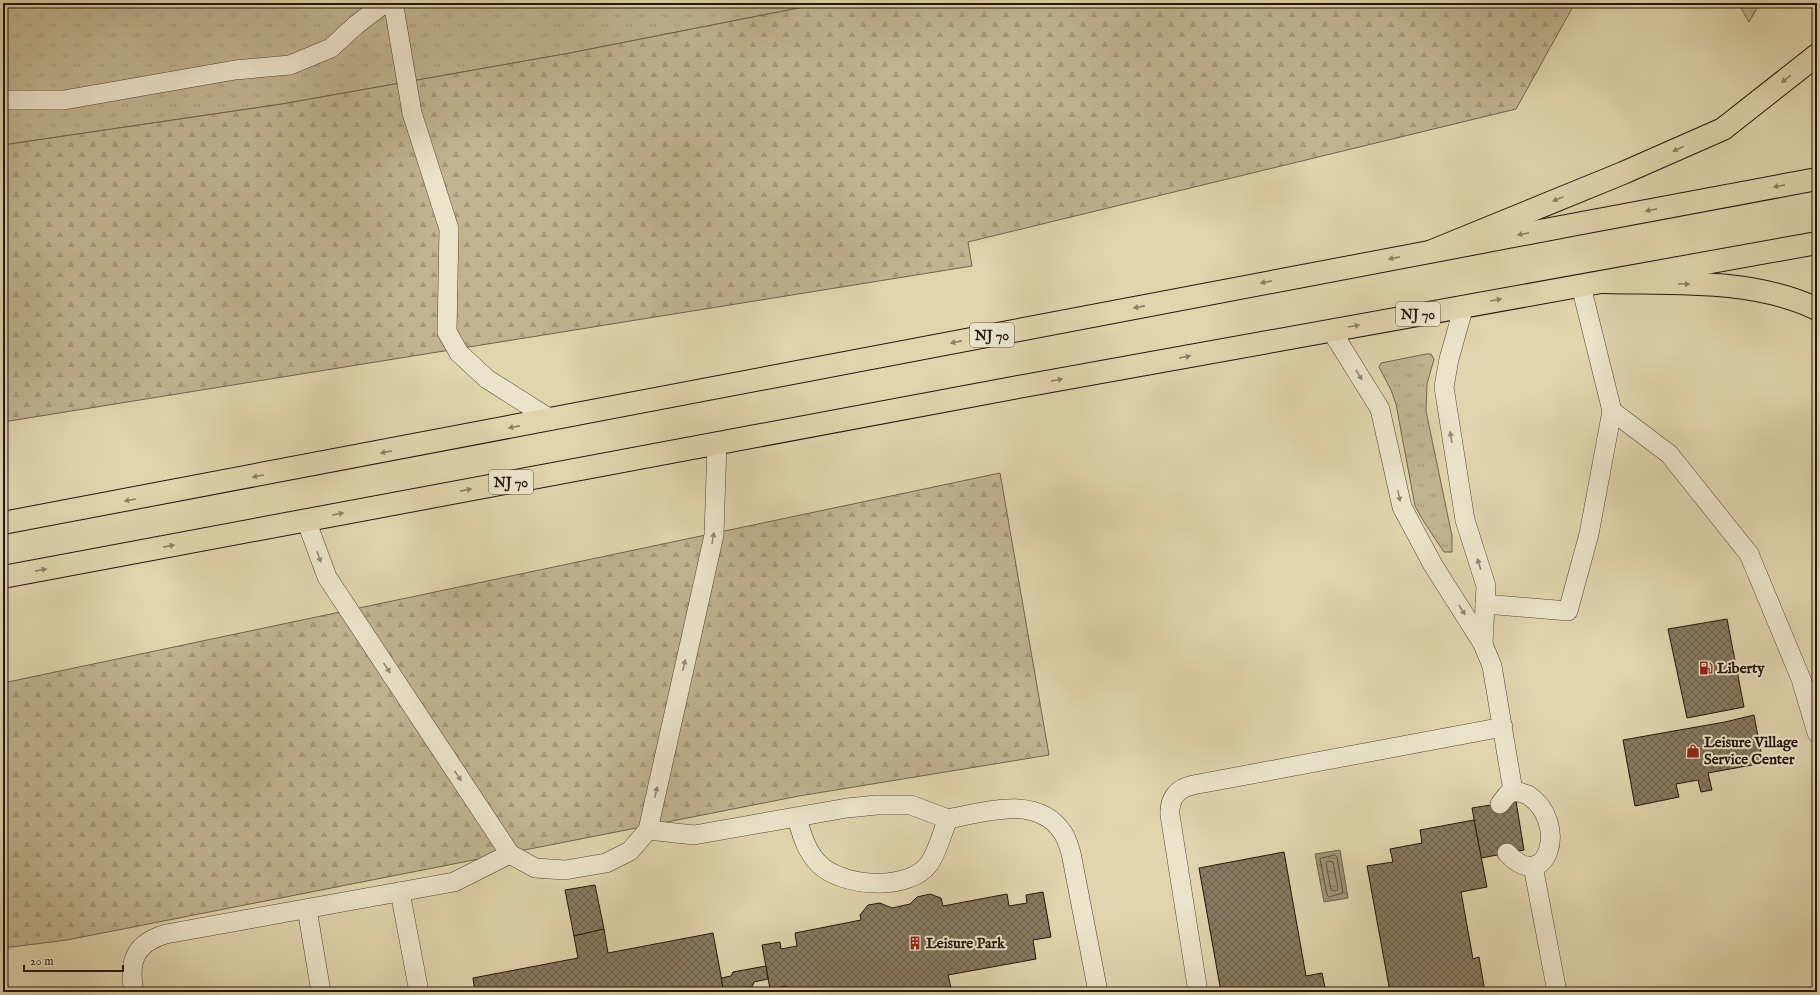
<svg xmlns="http://www.w3.org/2000/svg" width="1820" height="995" font-family="'IM FELL English',serif">
  <style>
    .grass { fill: url(#grass-tufts); stroke: #72644e }
    .forest { fill: url(#forest-firs); stroke: #72644e }
    .water { fill: url(#water-ripples); stroke: #6e614b }
    .lines { fill: none; stroke-linecap: round; stroke-linejoin: round }
    .shore { stroke: #625440; stroke-width: 1 }
    .building { fill: url(#building-cross-hatch); stroke: #24150a }
    .service-casing { stroke: #534533; stroke-width: 20 }
    .trunk-casing { stroke: #24150a; stroke-width: 24 }
    .motorway-casing { stroke: #24150a; stroke-width: 24 }
    .service { stroke: #ebe4ca; stroke-width: 19 }
    .trunk { stroke: #e0d5ad; stroke-width: 22 }
    .motorway { stroke: #e0d5ad; stroke-width: 22 }
    .oneway { fill: #8b7f64 }
    .oneway2 { fill: #918774 }
    .labels { text-anchor: middle; stroke-width: 4; stroke-linejoin: round; paint-order: stroke }
    .shield { fill: #ebe4ca; stroke: #605344; stroke-width: 1 }
    .shield-label { font-size: 14px; font-weight: bold; fill: #24150a }
    .poi-label { font-size: 15px; font-weight: bold; fill: #24150a; stroke: #ebe4ca; text-anchor: start }
  </style>
  <defs>
    <pattern id="grass-tufts" width="24" height="20" patternUnits="userSpaceOnUse"><rect width="24" height="20" fill="#c0b491"/><path d="M3 7l-1-3M5 7V3M7 7l1-3M15 17l-1-3M17 17v-4M19 17l1-3" fill="none" stroke="#a59a7c"/></pattern>
    <pattern id="forest-firs" width="22" height="20" patternUnits="userSpaceOnUse"><rect width="22" height="20" fill="#c0b491"/><path d="M5 1l3.5 6h-7zM16 11l3.5 6h-7z" fill="#a59a7c"/></pattern>
    <pattern id="water-ripples" width="26" height="14" patternUnits="userSpaceOnUse"><rect width="26" height="14" fill="#a09476"/><path d="M2 4q2-2 4 0t4 0M15 11q2-2 4 0t4 0" fill="none" stroke="#82785f"/></pattern>
    <pattern id="building-cross-hatch" width="8" height="8" patternUnits="userSpaceOnUse"><rect width="8" height="8" fill="#86795f"/><path d="M0 0l8 8M0 8l8-8" fill="none" stroke="#6d624d"/></pattern>
  </defs>
  <rect width="100%" height="100%" fill="#e0d5ad"/>
  <filter id="stains"><feTurbulence type="fractalNoise" baseFrequency=".005" numOctaves="4"/><feColorMatrix values="0 0 0 0 .2 0 0 0 0 .09 0 0 0 0 .02 0 0 0 .5 -.17"/></filter>
  <radialGradient id="worn" r=".72"><stop offset=".6" stop-color="#630" stop-opacity="0"/><stop offset="1" stop-color="#630" stop-opacity=".3"/></radialGradient>
  <g class="grass">
    <path d="M3,3H824L570,53L282,104L3,145Z"/>
    <path d="M1426,354H1431L1434,359L1427,384L1426,411L1452,536V552H1444L1424,522L1415,506L1396,404L1391,390L1379,367L1381,363Z"/>
  </g>
  <g class="forest">
    <path d="M824,3H1575L1516,109L968,242L972,266L3,422V145L282,104L570,53Z"/>
    <path d="M1738,3H1760L1749,22Z"/>
    <path d="M1000,473L1049,755L799,796L67,940L3,948V683Z"/>
  </g>
  <path class="water" d="M1340,850L1348,898L1324,902L1315,854Z"/>
  <g class="lines">
    <g class="shore">
      <path d="M1335,855L1337,857L1343,893L1329,897L1327,895L1320,859Z"/>
      <path d="M1328,861L1333,862L1338,889L1336,891L1331,890L1326,863Z"/>
    </g>
  </g>
  <g class="building">
    <path d="M1727,619L1744,707L1687,718L1668,629Z"/>
    <path d="M1754,715L1763,763L1708,773L1712,790L1701,792L1698,780L1676,784L1679,797L1635,806L1623,740L1725,722Z"/>
    <path d="M1516,801L1524,850L1481,858L1472,808Z"/>
    <path d="M1474,820L1487,887L1461,892L1473,959L1479,957L1485,992H1390L1367,866L1393,862L1390,849L1422,843L1420,830Z"/>
    <path d="M1284,852L1306,976L1322,973L1326,992H1221L1199,868Z"/>
    <path d="M595,885L604,929L574,936L565,890Z"/>
    <path d="M1043,892L1051,937L1033,940L1036,959L948,975L952,992H880V989L863,992H789L787,986L770,989L762,945L780,942L781,949L797,946L795,933L861,920L860,915L868,905L880,903L892,908L910,904L917,897L930,894L941,898L943,906L1007,894L1009,906L1027,903L1026,895Z"/>
    <path d="M604,929L608,953L713,933L724,992H475L473,978L578,958L574,936Z"/>
    <path d="M766,966L768,979L754,982L752,987L724,992L721,978L731,976L733,972Z"/>
  </g>
  <g class="lines">
    <g class="service-casing">
      <g id="service">
        <path d="M3,100H64L235,70L290,65L331,48L356,25L382,5L394,7L412,113L449,229L447,332L459,353L487,379L552,420"/>
        <path d="M1581,286L1612,411L1669,454L1749,554L1801,679L1817,733"/>
        <path d="M1464,306L1449,359L1444,387L1465,520L1486,586L1483,644"/>
        <path d="M1331,330L1380,409L1402,507L1433,565L1483,644L1492,666L1513,791"/>
        <path d="M306,520L327,577L510,854L535,868L565,870L606,863L630,851L648,830L714,535L717,444"/>
        <path d="M1485,604L1568,611L1589,534L1612,411"/>
        <path d="M1500,804L1507,795L1513,791C1518,792 1524,793 1528,795C1570,823 1547,896 1507,853"/>
        <path d="M948,819C985,812 1038,794 1063,833C1067,839 1069,847 1071,853L1098,992"/>
        <path d="M648,830L694,835L847,808L877,805H911L948,819C942,833 938,851 929,864C908,892 842,887 819,864C806,851 802,835 797,818"/>
        <path d="M1533,866L1557,992"/>
        <path d="M400,892L419,992"/>
        <path d="M307,909L321,992"/>
        <path d="M134,992C128,961 135,943 166,934L454,882L510,854"/>
        <path d="M1198,992L1170,815C1169,799 1177,788 1193,785L1503,727"/>
      </g>
    </g>
    <g class="trunk-casing">
      <g id="trunk">
        <path d="M3,523C609,413 1212,291 1817,179"/>
        <path d="M3,577L1018,387L1817,243"/>
      </g>
    </g>
    <g class="motorway-casing">
      <g id="motorway">
        <path d="M1432,251L1623,173L1723,129L1817,55"/>
        <path d="M1603,282C1672,284 1753,278 1817,309"/>
      </g>
    </g>
    <use href="#service" class="service"/>
    <use href="#trunk" class="trunk"/>
    <use href="#motorway" class="motorway"/>
  </g>
  <defs><path id="oneway-solid" d="M-6-.8H1V-3.2L6.5 0L1 3.2V.8H-6Z"/></defs>
  <g class="oneway">
    <use href="#oneway-solid" transform="translate(1786 79) rotate(142)"/>
    <use href="#oneway-solid" transform="translate(1678 149) rotate(156)"/>
    <use href="#oneway-solid" transform="translate(1779 186) rotate(169)"/>
    <use href="#oneway-solid" transform="translate(1558 199) rotate(158)"/>
    <use href="#oneway-solid" transform="translate(1651 210) rotate(169)"/>
    <use href="#oneway-solid" transform="translate(1523 234) rotate(169)"/>
    <use href="#oneway-solid" transform="translate(1394 258) rotate(169)"/>
    <use href="#oneway-solid" transform="translate(1266 282) rotate(169)"/>
    <use href="#oneway-solid" transform="translate(1684 284) rotate(2)"/>
    <use href="#oneway-solid" transform="translate(1496 300) rotate(-10)"/>
    <use href="#oneway-solid" transform="translate(1139 307) rotate(169)"/>
    <use href="#oneway-solid" transform="translate(1354 326) rotate(-10)"/>
    <use href="#oneway-solid" transform="translate(956 342) rotate(169)"/>
    <use href="#oneway-solid" transform="translate(1185 357) rotate(-10)"/>
    <use href="#oneway-solid" transform="translate(1057 380) rotate(-10)"/>
    <use href="#oneway-solid" transform="translate(514 427) rotate(169)"/>
    <use href="#oneway-solid" transform="translate(386 452) rotate(169)"/>
    <use href="#oneway-solid" transform="translate(258 476) rotate(170)"/>
    <use href="#oneway-solid" transform="translate(466 490) rotate(-11)"/>
    <use href="#oneway-solid" transform="translate(130 500) rotate(170)"/>
    <use href="#oneway-solid" transform="translate(338 514) rotate(-11)"/>
    <use href="#oneway-solid" transform="translate(169 546) rotate(-11)"/>
    <use href="#oneway-solid" transform="translate(41 570) rotate(-11)"/>
  </g>
  <g class="oneway2">
    <use href="#oneway-solid" transform="translate(1359 375) rotate(58)"/>
    <use href="#oneway-solid" transform="translate(1451 437) rotate(-99)"/>
    <use href="#oneway-solid" transform="translate(1399 496) rotate(78)"/>
    <use href="#oneway-solid" transform="translate(713 538) rotate(-80)"/>
    <use href="#oneway-solid" transform="translate(319 557) rotate(70)"/>
    <use href="#oneway-solid" transform="translate(1479 564) rotate(-107)"/>
    <use href="#oneway-solid" transform="translate(1462 610) rotate(58)"/>
    <use href="#oneway-solid" transform="translate(684 665) rotate(-77)"/>
    <use href="#oneway-solid" transform="translate(387 668) rotate(56)"/>
    <use href="#oneway-solid" transform="translate(458 776) rotate(56)"/>
    <use href="#oneway-solid" transform="translate(656 792) rotate(-77)"/>
  </g>
  <defs>
    <g id="fuel-bare" transform="scale(1.08)"><path d="M-5.5-6h7V0h2V4h1.3V-2.5L3-4.5l.8-.8L6-3V5H2.5V1h-1V6h-7ZM-4.2-4.7v3.2H.2V-4.7Z" fill="#8f2418" stroke="#ebe4ca" stroke-width="2.5" paint-order="stroke"/></g>
    <g id="shop-bare" transform="scale(1.08)"><path d="M-5-2.5h2.3a2.7 3.5 0 0 1 5.4 0H5L5.5 6h-11ZM-1.5-2.5h3a1.5 2.3 0 0 0-3 0Z" fill="#8f2418" stroke="#ebe4ca" stroke-width="2.5" paint-order="stroke"/></g>
    <g id="building-bare" transform="scale(1.08)"><path d="M-4-6H4V6H1V3H-1V6H-4ZM-2.5-4.3h1.7v1.8h-1.7ZM.8-4.3h1.7v1.8H.8ZM-2.5-1h1.7V.8h-1.7ZM.8-1h1.7V.8H.8Z" fill="#8f2418" stroke="#ebe4ca" stroke-width="2.5" paint-order="stroke"/></g>
  </defs>
  <g fill-rule="evenodd">
    <use href="#fuel-bare" x="1706" y="668"/>
    <use href="#shop-bare" x="1693" y="751"/>
    <use href="#building-bare" x="915" y="943"/>
  </g>
  <g class="labels">
    <g class="shield">
      <rect x="1396" y="302" width="44" height="24" rx="3"/>
      <rect x="970" y="323" width="44" height="24" rx="3"/>
      <rect x="489" y="470" width="44" height="24" rx="3"/>
    </g>
    <g class="shield-label">
      <text x="1418" y="319">NJ 70</text>
      <text x="992" y="340">NJ 70</text>
      <text x="511" y="487">NJ 70</text>
    </g>
    <g class="poi-label">
      <text x="1717" y="673">Liberty</text>
      <text x="1704" y="747">Leisure Village<tspan x="1704" dy="17">Service Center</tspan></text>
      <text x="926" y="948">Leisure Park</text>
    </g>
  </g>
  <rect width="1820" height="995" fill="none" stroke="#e0d5ad" stroke-width="16"/>
  <rect x="4" y="4" width="1812" height="987" fill="none" stroke="#24150a" stroke-width="2"/>
  <rect x="8" y="8" width="1804" height="979" fill="none" stroke="#24150a"/>
  <path d="M24 965v6h99v-6" fill="none" stroke="#24150a" stroke-width="2"/>
  <text x="30" y="965" font-size="12" fill="#24150a" stroke="#ebe4ca" stroke-width="3" paint-order="stroke">20 m</text>
  <rect width="100%" height="100%" filter="url(#stains)"/>
  <rect width="100%" height="100%" fill="url(#worn)"/>
</svg>
